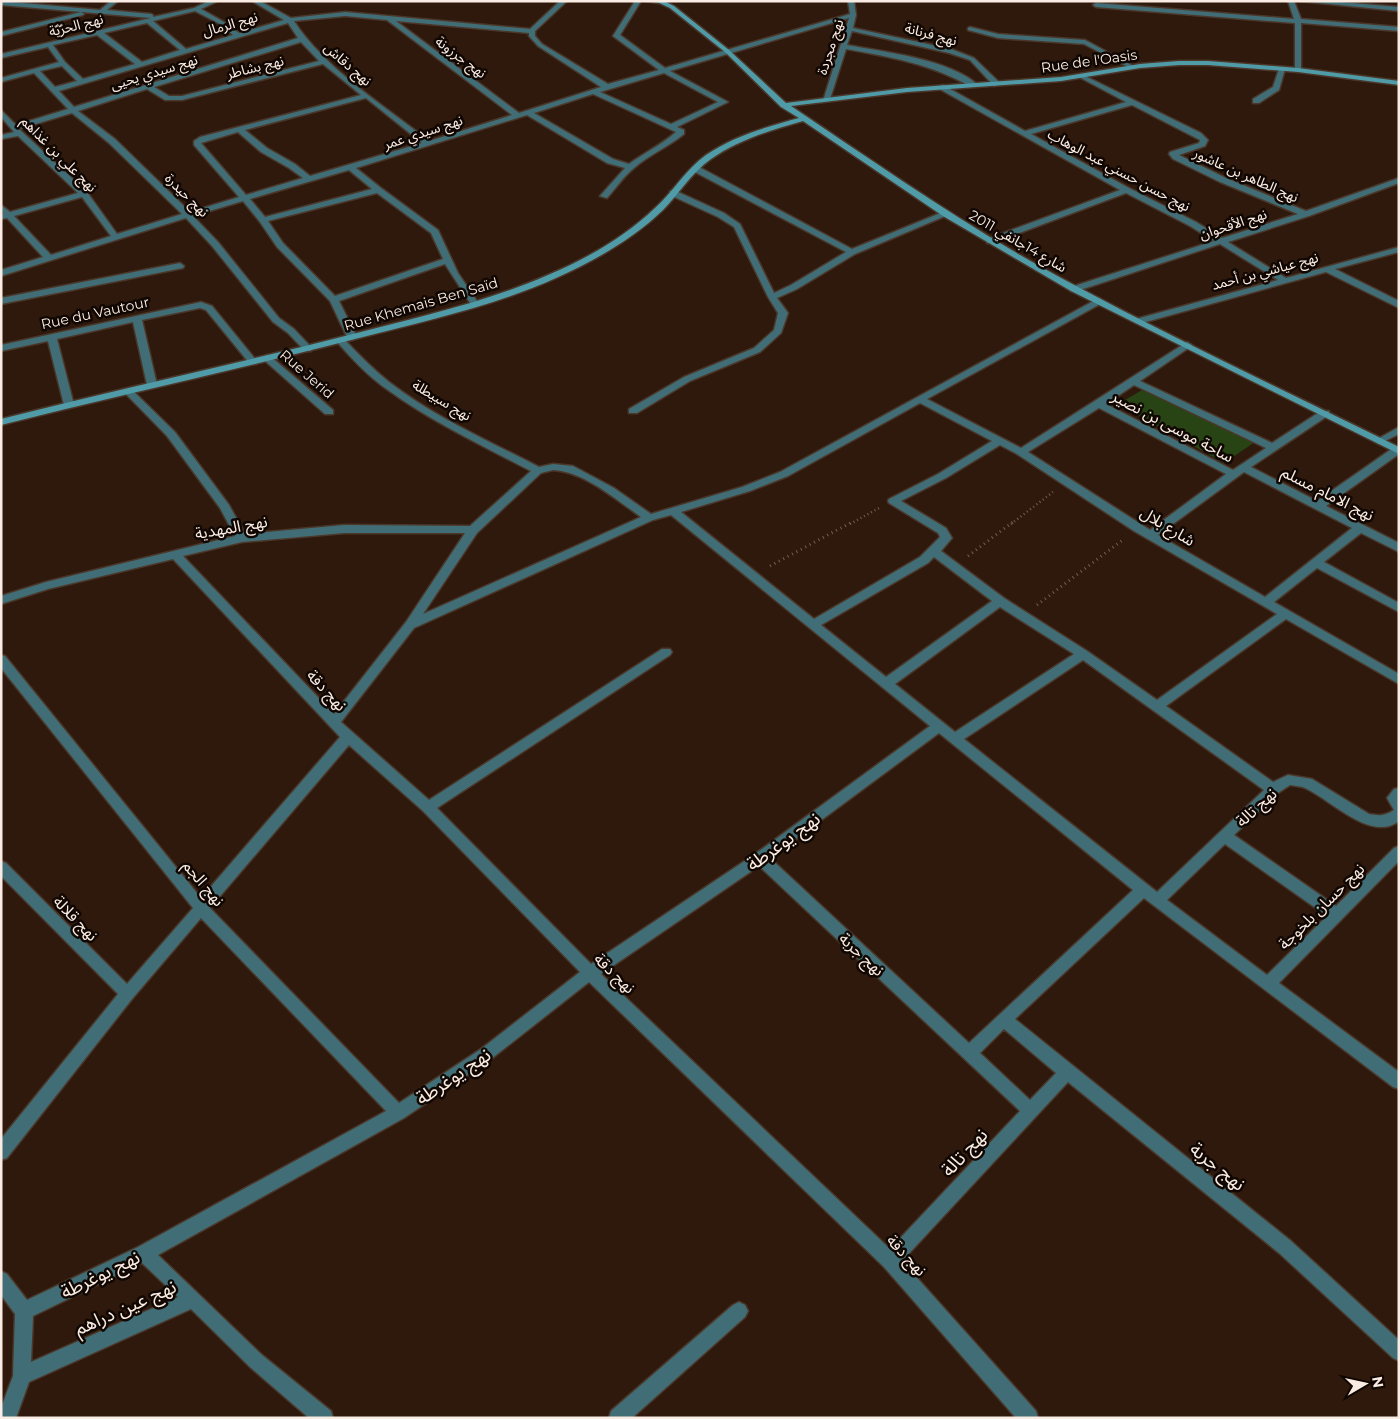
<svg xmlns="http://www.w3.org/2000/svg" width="1400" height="1419" font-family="Montserrat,'Noto Sans Arabic',sans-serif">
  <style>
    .green { fill: #284414 }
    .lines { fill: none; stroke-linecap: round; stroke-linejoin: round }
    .street-casing { stroke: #4b372a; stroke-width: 3 }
    .secondary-casing { stroke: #4b372a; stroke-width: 3 }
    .path-far1 { stroke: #725f54; stroke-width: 2.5; stroke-dasharray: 1 3; stroke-linecap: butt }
    .path { stroke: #725f54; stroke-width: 3; stroke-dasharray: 1 4; stroke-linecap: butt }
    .street { fill: #416e76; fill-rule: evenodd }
    .secondary { fill: #509ba8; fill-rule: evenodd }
    .labels { text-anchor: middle; stroke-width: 5; stroke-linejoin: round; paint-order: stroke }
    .far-street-label { font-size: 14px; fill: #fbece3; stroke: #100703 }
    .street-label { font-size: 16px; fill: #fbece3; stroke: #100703 }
    .near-street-label { font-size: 19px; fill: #fbece3; stroke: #100703 }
  </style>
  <rect width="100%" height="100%" fill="#2e190c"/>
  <path class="green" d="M1149,386L1255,442L1224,463L1118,404Z"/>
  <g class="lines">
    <g class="street-casing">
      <g id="street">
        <path d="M1,1L100,10L111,1H118L107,10L151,14L153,15V17L194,8L209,1H218L201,9L224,22L239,33L284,20L252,1H260L291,18L345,12L530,29L560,1H567L535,31V36L542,44L608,84L659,70L613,36L635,1H641L620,35L665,68L850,14L848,1H854L856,15L853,28L951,49L974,58L1001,84L994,86L970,60L949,53L852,31L847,45C885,52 949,59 978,85L971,87C932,64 890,57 846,49L830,99L823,101L849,18L670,71L728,102L677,127L684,130V134C668,147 649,155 634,168C624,176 616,188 607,198L600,196L625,168L607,163L527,115L356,168L381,188L438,230L458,273L479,304L475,307L472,306L445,264L339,301L357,337L352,340L347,337L330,301L277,247L260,222L243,201L193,216L218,242L279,318L294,329L311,347V351H305L288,333L273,322L212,246L186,218L1,276V270L43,257L7,218L1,219V214H3L1,205L10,212L78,193L18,136L1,139V135L14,132L1,117V110L16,125L68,109L34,73L1,82V78L59,62L48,47L1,58V54L151,18L1,5ZM195,11L220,24L233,35L186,49L153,21ZM345,16L387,20L512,115L429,141C386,107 324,68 294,21ZM396,21L529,33V36L538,46L601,87L519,113ZM147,23L180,50L142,62L104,33ZM288,23L298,38L74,107L59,91ZM97,35L135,64L83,79L65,62L53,45ZM301,42L319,61L182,96H169L154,87ZM323,64L361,95L200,137L194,141V145L239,197L190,212L115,139L78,111L147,89L165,100H182ZM62,66L77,81L55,87L40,71ZM664,73L718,102L671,124L600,92ZM593,94L676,132C661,145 644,153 629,164L613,159L534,113ZM366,98L422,143L310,176L295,164L267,148L245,130ZM72,113L109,143L182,214L117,234L87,192L19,129ZM238,132L261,152L289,168L303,178L246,195L201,143ZM349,170L372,189L265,217L250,199ZM377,193L431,233L443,259L335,296L283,243L268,221ZM82,197L111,236L51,255L14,216Z"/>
        <path d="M646,1H661L658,3Z"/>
        <path d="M1288,1H1294L1301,19L1399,27V31L1301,23V70L1298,72L1295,70V23L1096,7L1093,5L1096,3L1294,19Z"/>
        <path d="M1299,1H1328L1399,7V11Z"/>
        <path d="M81,12L84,14L83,15L1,36V32Z"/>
        <path d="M970,27L998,34L1085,40L1135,67L1130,68L1084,44L998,38L968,30V28Z"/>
        <path d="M1282,67L1285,69L1279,90L1259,103H1253V99L1273,87L1279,69Z"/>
        <path d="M1081,74L1201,133L1208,140L1205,146L1179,155L1226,178L1306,211L1399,178V183L1309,216L1228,242L1286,278L1399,247V252L1335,269L1399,301V308L1326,272L1142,323H1136V319L1278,280L1220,244L1077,291H1071V287L1214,241L1190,226L1126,193L993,243H987V239L1120,190L936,87L943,85L1025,131L1126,102L1079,77L1077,76ZM1132,105L1200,140L1199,143L1170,152L1169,154L1173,159L1220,182L1298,214L1222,238L1196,222L1129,188L1031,134Z"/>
        <path d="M693,167H699L852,249L943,212L950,214L855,254L797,289L777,298L788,313L781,333L760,352L690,381L637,413H629V409L684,377L754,348L774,330L778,313L768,297L734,227L718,217L670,195V191H676L724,213L740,224L774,293L791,285L846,252L693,171Z"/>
        <path d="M180,263L184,266L183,268L1,304V298Z"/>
        <path d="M1099,298L1103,301L1102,303L927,399L1021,448L1187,342L1192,345L1190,347L1140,381L1272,443L1321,411H1329V415L1251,467L1317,501L1393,448L1399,447V454L1326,506L1399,543V552L1361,533L1324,562L1399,603V612L1317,568L1274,602L1399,674V684L1286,619L1166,706L1273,782L1288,775L1312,779L1369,814C1379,816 1385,816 1394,810L1387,798L1394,789L1399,788V821C1371,843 1330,799 1305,788C1301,786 1295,786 1290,785L1278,793L1234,835L1336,906L1394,848L1399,846V861L1279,983L1399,1072V1089L1393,1087L1144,898L1015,1019L1291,1241L1399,1340V1361L1393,1358L1279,1253L1068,1082L902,1261L1036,1411L1038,1418H1016L884,1267L589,982L491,1059L404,1118L158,1255L262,1355L331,1411L333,1418H309L250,1367L191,1309L29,1382L16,1418H1V1408L13,1376L15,1314L1,1295V1271L7,1274L27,1300L138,1247L386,1111L201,918L132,999L7,1158L1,1160V1139L118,994L1,876V861L6,863L127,984L193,908L1,668V655L5,656L201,898L340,737L173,559L48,589L1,604V596L46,582L235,536L220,508L167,436L125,393V389H131L175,432L229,505L245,534L344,525L470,526L531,471C483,446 432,422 388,390C369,377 353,360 338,343V339H344C358,354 373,369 389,382C434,417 489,441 539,467L553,464L573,466L614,488L651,514L742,487L780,472ZM1134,385L1266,448L1233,470L1106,404ZM920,403L992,441L938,474L889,499L888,501L889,503L938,533L940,537L920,557L814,619L681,512L750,491L788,476ZM1099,408L1226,474L1150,530L1028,452ZM1000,445L1017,454L1134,531L1277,614L1157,700L1087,651L1004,598L941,551L952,538L946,528L901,501L946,478ZM553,470C585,472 615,499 641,517L423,614L477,533L541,473ZM1244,472L1352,528L1265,597L1158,535ZM671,515L930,726L755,854L591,964L437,808L670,655L672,652L670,649H662L429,800L341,722L414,628L653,520ZM344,533H465L406,622L334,714L183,556L242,542ZM934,557L992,601L886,677L821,625L928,563ZM1000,607L1074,654L955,732L895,684ZM1083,660L1264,790L1157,892L964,739ZM939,733L1133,890L969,1043L770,858ZM349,745L423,811L580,972L481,1049L399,1103L210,908ZM1225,844L1327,916L1267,975L1167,900ZM759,866L1020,1111L890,1249L601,974ZM1004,1029L1056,1073L1030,1100L980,1053ZM142,1263L178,1297L31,1362L33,1316Z"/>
        <path d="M201,302L212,306L256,360V364H250L206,310L200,308L142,320L157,385L152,388L147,385L133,322L57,339L74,405L69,408L64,405L48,341L1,351V345Z"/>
        <path d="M267,355L270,356L333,410V414H325L264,360L262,358Z"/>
        <path d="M1399,427V434L1379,444L1374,441Z"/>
        <path d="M739,1302L745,1305L748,1311L745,1317L632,1418H609L611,1411L733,1305Z"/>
      </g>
    </g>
    <g class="secondary-casing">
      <path id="secondary" d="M655,1H664L674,6L729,50L786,103L907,88L1061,77L1140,64L1179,61H1208L1298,68L1399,81V85L1298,72L1208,65H1179L1140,68L1061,81L907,92L791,106C885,169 978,235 1078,287C1183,343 1292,394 1399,447V454L1071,291L943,216L803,121C771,130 738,140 711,159C691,173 679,194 663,210C633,239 594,261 556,278C494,306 425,321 359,338C240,369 120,395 1,425V419C118,389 236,364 353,334C418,317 486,302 548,275C586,259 625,237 655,208C673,192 686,169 706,155C734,136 766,127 799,118L781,107L725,52L670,8Z"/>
    </g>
    <g class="path-far1">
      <path d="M850,524L879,508"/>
      <path d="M1011,524L1053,492"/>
    </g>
    <g class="path">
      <path d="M968,556L1013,522"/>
      <path d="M770,566L852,522"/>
      <path d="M1037,605L1124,539"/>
    </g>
    <use href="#street" class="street"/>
    <use href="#secondary" class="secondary"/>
  </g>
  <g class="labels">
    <g class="far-street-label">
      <text transform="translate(230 24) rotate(-16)" y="5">نهج الرمال</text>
      <text transform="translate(76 25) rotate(-14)" y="5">نهج الحرّيّة</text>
      <text transform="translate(931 34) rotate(15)" y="5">نهج فرنانة</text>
      <text transform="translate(830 47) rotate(-72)" y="5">نهج مجردة</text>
      <text transform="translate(461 57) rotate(37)" y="5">نهج جرزونة</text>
      <text transform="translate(1089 61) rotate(-8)" y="5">Rue de l'Oasis</text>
      <text transform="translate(348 64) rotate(41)" y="5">نهج دقاش</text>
      <text transform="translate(255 67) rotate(-14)" y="5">نهج بشاطر</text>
      <text transform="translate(154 72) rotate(-17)" y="5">نهج سيدي يحيى</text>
      <text transform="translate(423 132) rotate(-18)" y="5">نهج سيدي عمر</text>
      <text transform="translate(59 154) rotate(45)" y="5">نهج علي بن غذاهم</text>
      <text transform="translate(1119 170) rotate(28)" y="5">نهج حسن حسني عبد الوهاب</text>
      <text transform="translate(1246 175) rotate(24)" y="5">نهج الطاهر بن عاشور</text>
      <text transform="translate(187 195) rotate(45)" y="5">نهج حيدرة</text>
      <text transform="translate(1233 224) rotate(-18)" y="5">نهج الأقحوان</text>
      <text transform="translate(1018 241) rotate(30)" y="5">شارع 14جانفي 2011</text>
      <text transform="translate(1265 271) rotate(-15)" y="5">نهج عياشي بن أحمد</text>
      <text transform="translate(421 304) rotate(-16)" y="5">Rue Khemais Ben Saïd</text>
      <text transform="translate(95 313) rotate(-12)" y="5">Rue du Vautour</text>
      <text transform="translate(307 374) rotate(41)" y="5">Rue Jerid</text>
      <text transform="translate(442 400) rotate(31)" y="5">نهج سبيطلة</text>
    </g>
    <g class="street-label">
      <text transform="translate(1173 426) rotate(28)" y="6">ساحة موسى بن نصير</text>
      <text transform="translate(1328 493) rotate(27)" y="6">نهج الامام مسلم</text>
      <text transform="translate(1168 526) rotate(31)" y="6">شارع بلال</text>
      <text transform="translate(231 527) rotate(-10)" y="6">نهج المهدية</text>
      <text transform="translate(327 690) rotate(47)" y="6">نهج دقة</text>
      <text transform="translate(1256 807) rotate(-42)" y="6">نهج تالة</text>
      <text transform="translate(204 883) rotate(50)" y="6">نهج الجم</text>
      <text transform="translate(1321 906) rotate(-45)" y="6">نهج حسان بلخوجة</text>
      <text transform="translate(76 918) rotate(46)" y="6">نهج قلالة</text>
      <text transform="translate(862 954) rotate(43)" y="6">نهج جربة</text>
      <text transform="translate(615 973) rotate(44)" y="6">نهج دقة</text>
      <text transform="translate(907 1255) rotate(47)" y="6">نهج دقة</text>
    </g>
    <g class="near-street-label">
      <text transform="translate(783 841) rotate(-36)" y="7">نهج يوغرطة</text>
      <text transform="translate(453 1076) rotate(-34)" y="7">نهج يوغرطة</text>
      <text transform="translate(964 1152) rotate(-47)" y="7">نهج تالة</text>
      <text transform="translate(1218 1166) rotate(39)" y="7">نهج جربة</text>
      <text transform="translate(100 1274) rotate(-26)" y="7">نهج يوغرطة</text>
      <text transform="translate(125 1307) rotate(-24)" y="7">نهج عين دراهم</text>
    </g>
  </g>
  <rect width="1400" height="1419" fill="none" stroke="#fbece3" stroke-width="5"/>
  <g transform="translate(1365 1384) rotate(81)" stroke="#100703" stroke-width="4" paint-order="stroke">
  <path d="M0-4L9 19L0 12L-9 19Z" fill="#fbece3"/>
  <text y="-8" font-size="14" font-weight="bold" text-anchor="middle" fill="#fbece3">N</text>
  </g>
</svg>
